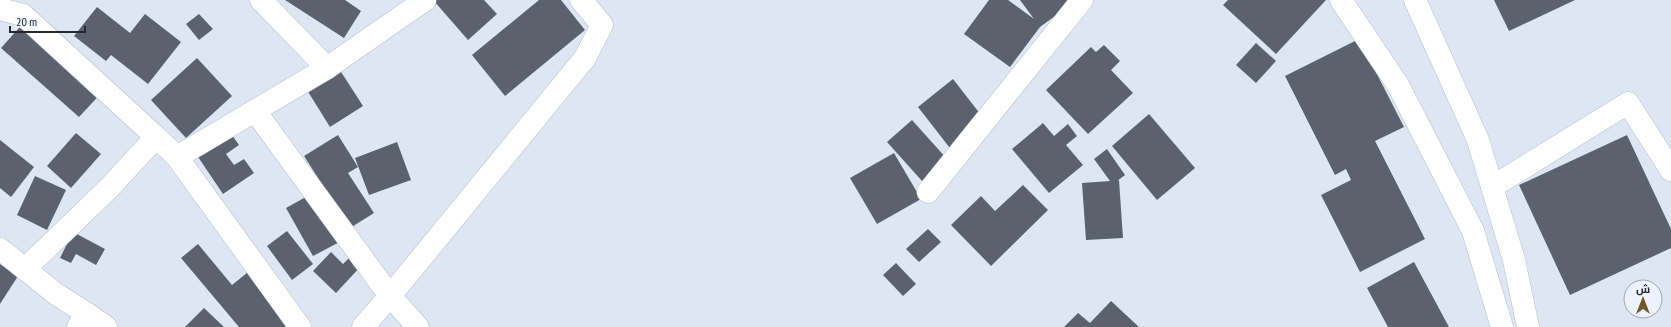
<svg xmlns="http://www.w3.org/2000/svg" width="1671" height="327" font-family="'PT Sans Narrow',Cairo,sans-serif">
  <style>
    .building { fill: #5b626d }
    .lines { fill: none; stroke-linecap: round; stroke-linejoin: round }
    .street-casing { stroke: #b6becb; stroke-width: 23 }
    .secondary-casing { stroke: #b6becb; stroke-width: 23 }
    .street { stroke: #fff; stroke-width: 22 }
    .secondary { stroke: #fff; stroke-width: 22 }
  </style>
  <rect width="100%" height="100%" fill="#dee6f4"/>
  <g class="building">
    <path d="M285,0H345L361,11L344,38Z"/>
    <path d="M435,0H484L497,14L468,40L434,1Z"/>
    <path d="M539,0H561L585,30L505,96L472,55Z"/>
    <path d="M989,0H1008L1034,19L1020,0H1077L1040,27L1010,67L964,34Z"/>
    <path d="M1228,0H1326L1276,54L1223,5Z"/>
    <path d="M1494,0H1575L1509,31Z"/>
    <path d="M97,7L130,33L145,14L181,42L148,84L111,55L106,61L74,36Z"/>
    <path d="M199,14L213,29L199,40L186,24Z"/>
    <path d="M27,19L105,89L79,117L1,48Z"/>
    <path d="M1359,39L1404,127L1375,141L1425,239L1360,272L1321,195L1351,180L1346,169L1335,175L1285,76Z"/>
    <path d="M1256,43L1276,61L1256,83L1236,65Z"/>
    <path d="M1104,45L1120,61L1111,70L1133,93L1088,134L1046,90L1091,47L1096,52Z"/>
    <path d="M197,58L232,96L186,138L151,100Z"/>
    <path d="M334,61L363,106L330,127L302,82Z"/>
    <path d="M953,79L988,124L953,152L918,107Z"/>
    <path d="M1149,114L1195,168L1157,200L1112,146Z"/>
    <path d="M912,120L956,169L931,191L887,142Z"/>
    <path d="M1043,123L1054,136L1068,124L1077,136L1066,145L1083,165L1049,193L1012,149Z"/>
    <path d="M227,128L239,145L226,154L234,165L244,159L254,173L223,194L194,151Z"/>
    <path d="M76,133L101,154L71,188L47,166Z"/>
    <path d="M338,135L358,167L348,173L374,213L350,228L304,156Z"/>
    <path d="M1627,135L1671,229V248L1570,295L1519,185Z"/>
    <path d="M0,140L34,167L11,197L0,188Z"/>
    <path d="M397,142L411,180L369,195L355,158Z"/>
    <path d="M1107,149L1125,175L1117,181L1119,180L1123,238L1086,240L1082,183L1110,181L1094,159Z"/>
    <path d="M894,153L921,199L877,224L850,178Z"/>
    <path d="M35,176L66,190L47,230L17,215Z"/>
    <path d="M1023,185L1048,210L991,266L951,225L981,196L995,211Z"/>
    <path d="M322,188L349,237L313,256L286,208Z"/>
    <path d="M928,229L941,242L919,262L906,249Z"/>
    <path d="M287,231L313,264L292,280L267,246Z"/>
    <path d="M73,232L105,249L96,265L76,254L71,263L60,258Z"/>
    <path d="M198,244L232,285L253,268L304,327H239L181,258Z"/>
    <path d="M331,252L343,264L352,255L362,265L336,293L313,271Z"/>
    <path d="M1414,262L1449,327H1388L1367,288Z"/>
    <path d="M896,263L916,284L903,296L883,275Z"/>
    <path d="M0,264L18,276L0,304Z"/>
    <path d="M1111,301L1139,327H1064L1078,313L1090,323Z"/>
    <path d="M204,308L224,327H185Z"/>
  </g>
  <g class="lines">
    <g class="street-casing">
      <g id="street">
        <path d="M261,0L327,68"/>
        <path d="M1341,0L1398,85L1473,231L1502,327"/>
        <path d="M0,9L23,15L156,137"/>
        <path d="M255,111L390,296L418,327"/>
        <path d="M177,157L300,327"/>
        <path d="M1492,187L1628,103L1671,170"/>
        <path d="M928,192L1082,0"/>
        <path d="M0,249L56,294L86,313L78,327"/>
        <path d="M25,269L110,187L156,137L177,157L327,68L425,0"/>
        <path d="M86,313L106,327"/>
        <path d="M363,327L390,296L585,58L602,25L581,0"/>
      </g>
    </g>
    <g class="secondary-casing">
      <path id="secondary" d="M1415,0L1478,140L1514,260L1528,327"/>
    </g>
    <use href="#street" class="street"/>
    <use href="#secondary" class="secondary"/>
  </g>
  <g transform="translate(1643 299)"><circle r="19" fill="#edf3fe" stroke="#9da2aa"/>
  <path d="M0-3L7 15L0 10L-7 15Z" fill="#6f5627"/>
  <text y="-6" font-size="11" font-weight="bold" text-anchor="middle" fill="#25282d">ش</text>
  </g>
  <path d="M10 26v6h75v-6" fill="none" stroke="#25282d" stroke-width="2"/>
  <text x="16" y="26" font-size="12" fill="#25282d" stroke="#edf3fe" stroke-width="3" paint-order="stroke">20 m</text>
</svg>
